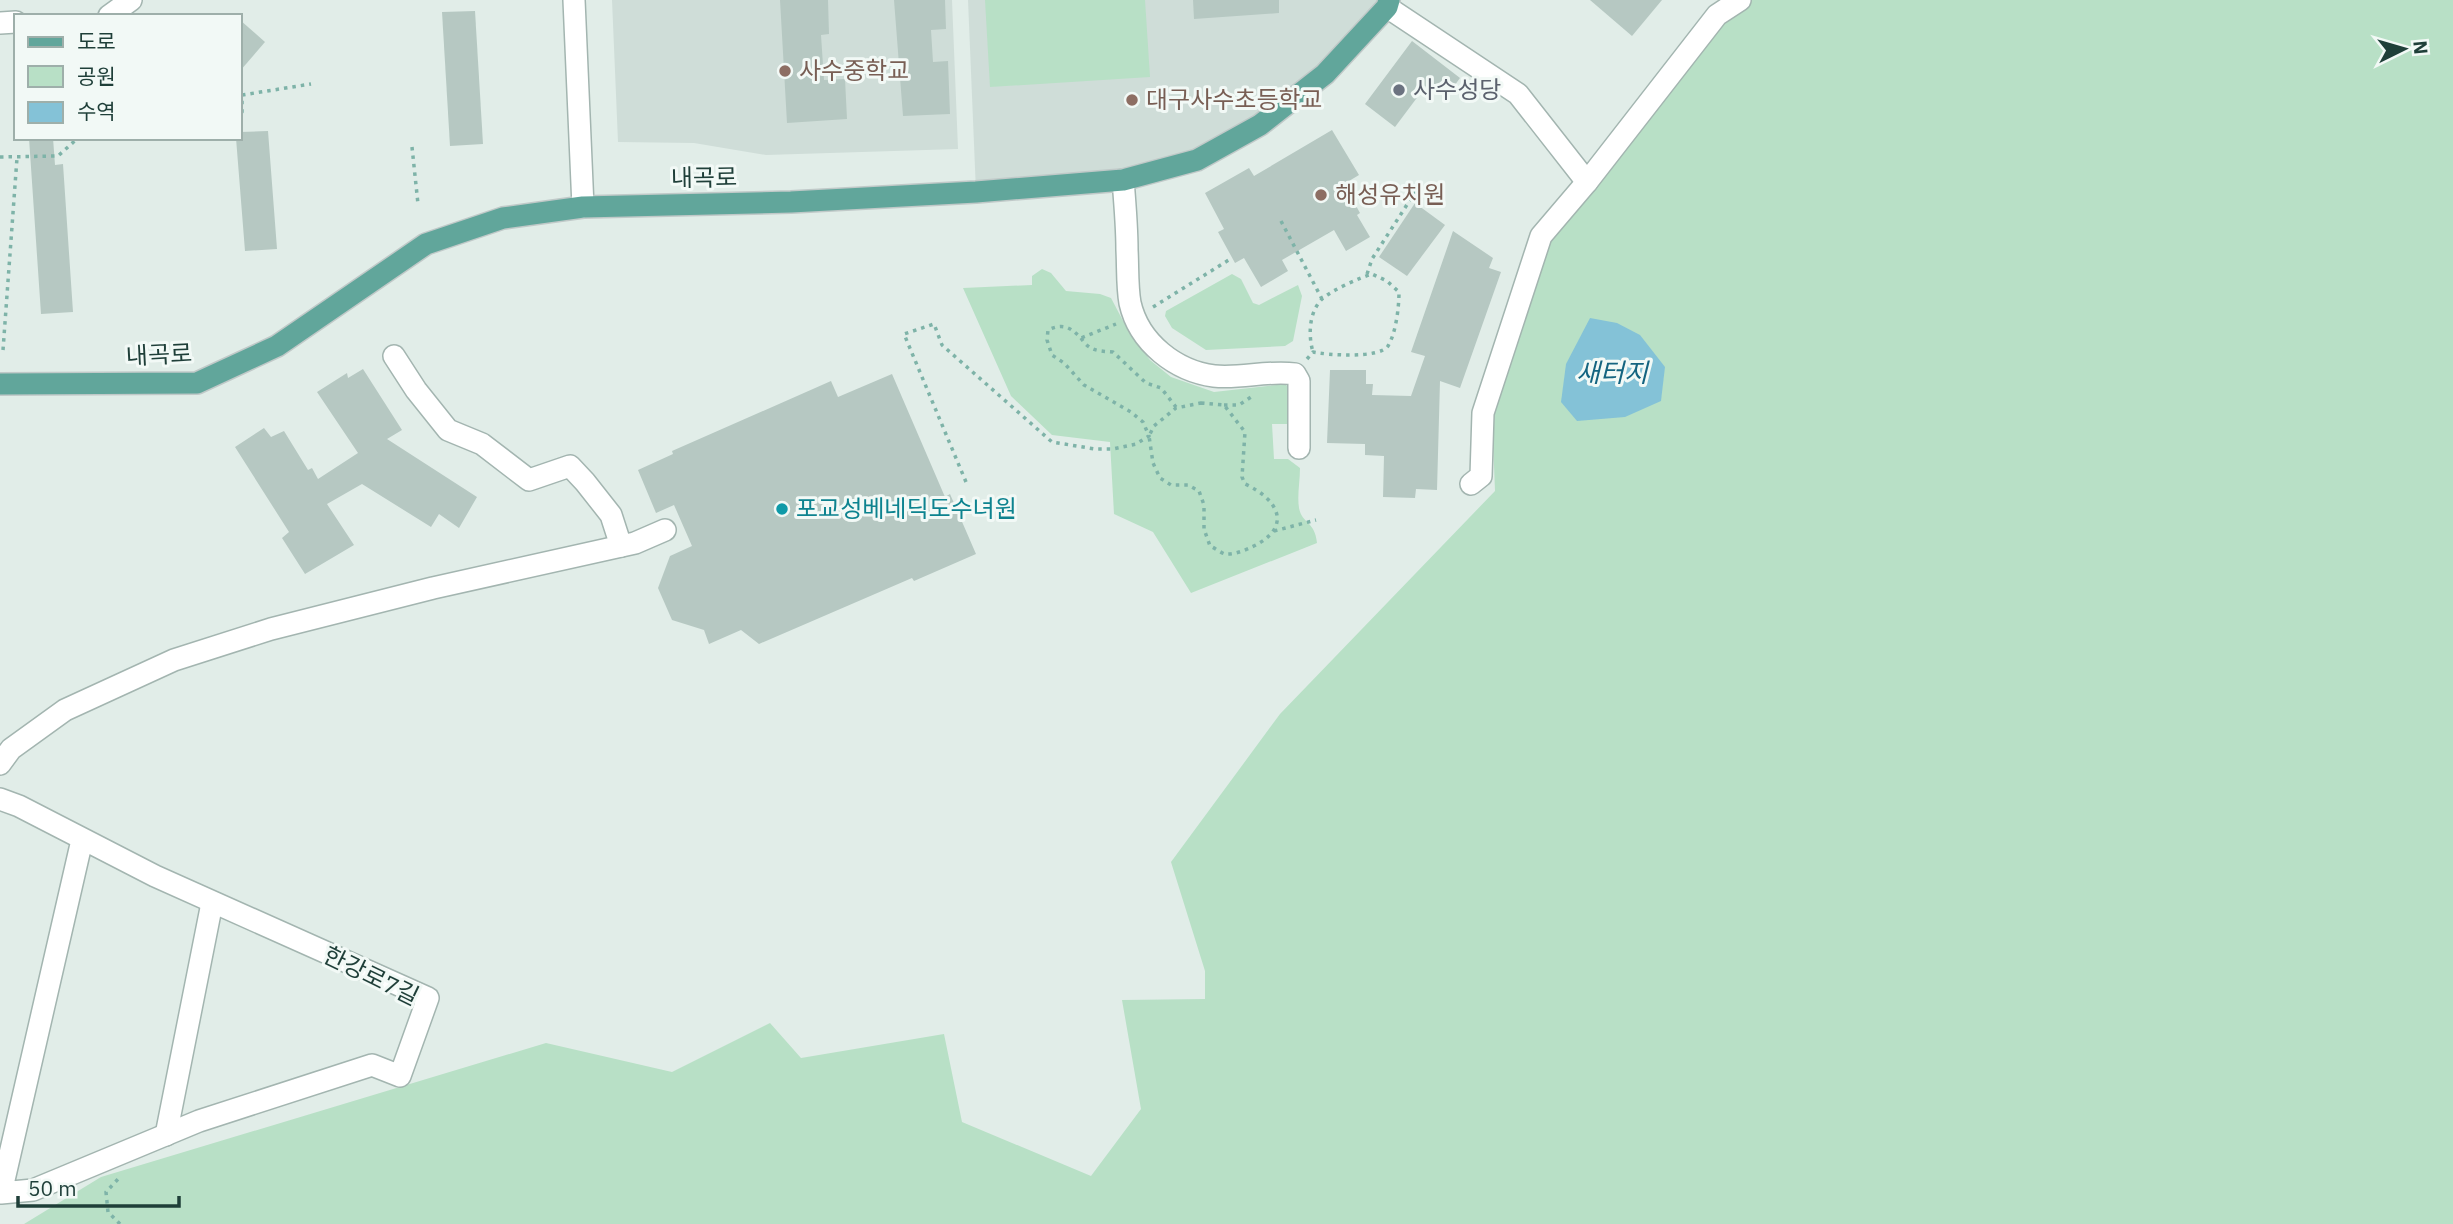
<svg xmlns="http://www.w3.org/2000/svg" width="2453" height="1224" font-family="'IBM Plex Sans','Noto Sans KR',sans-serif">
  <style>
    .built { fill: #cfddd8 }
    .green { fill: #b8e0c6 }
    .water { fill: #84c2d7 }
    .building { fill: #b6c8c2 }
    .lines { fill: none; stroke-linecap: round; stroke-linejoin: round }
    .minor-casing { stroke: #a3b5b0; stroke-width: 24 }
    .major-casing { stroke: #c0c9c8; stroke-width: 24 }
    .path { stroke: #7eb3a8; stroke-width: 3.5; stroke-dasharray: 3.5 5; stroke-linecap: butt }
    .minor { stroke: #fff; stroke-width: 21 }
    .major { stroke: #61a69b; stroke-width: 21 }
    .education-dot { fill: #8d6e63; stroke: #f2f9f6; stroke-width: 2.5 }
    .worship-dot { fill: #6b7280; stroke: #f2f9f6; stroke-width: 2.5 }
    .culture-dot { fill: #0f9aa8; stroke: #f2f9f6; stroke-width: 2.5 }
    .labels { text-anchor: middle; stroke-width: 6; stroke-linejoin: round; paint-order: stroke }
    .education-label { font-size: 24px; fill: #785e54; stroke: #f2f9f6; text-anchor: start }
    .worship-label { font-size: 24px; fill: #5b616d; stroke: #f2f9f6; text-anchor: start }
    .street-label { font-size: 24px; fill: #1f3f39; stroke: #f2f9f6 }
    .culture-label { font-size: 24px; fill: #0d838f; stroke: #f2f9f6; text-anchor: start }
    .water-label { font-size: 26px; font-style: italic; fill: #146480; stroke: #f2f9f6 }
  </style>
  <rect width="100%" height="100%" fill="#e1ede8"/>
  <g class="built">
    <path d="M612,0H952L958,149L766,155L694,143L618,142Z"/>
    <path d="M968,0H1389L1325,74L1197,160L976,192Z"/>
  </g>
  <g class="green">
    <path d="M985,0H1145L1150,77L990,87Z"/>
    <path d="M1740,0H2453V1224H24L101,1177L546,1043L672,1072L770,1023L801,1058L944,1034L962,1122L1091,1176L1141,1109L1122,1000L1205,999V971L1171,862L1280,714L1495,491L1492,414L1551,239Z"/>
    <path d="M1042,269L1051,273L1066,291L1100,294L1111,298L1131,336L1150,360L1171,377L1214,392L1285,384L1289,388L1291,419L1287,424H1272L1274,459H1288L1300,468C1300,481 1297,496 1299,508C1302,524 1315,521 1317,543L1191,593L1153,532L1114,514L1110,442L1052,435L1011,396L963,288L1032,285V276Z"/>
    <path d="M1232,274L1241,279L1253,303L1259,305L1298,285L1302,296L1293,341L1285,346L1206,350L1172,328L1165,316L1166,311Z"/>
  </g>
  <path class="water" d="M1590,318L1617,323L1640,335L1665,367L1661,401L1625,417L1577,421L1561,402L1566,364Z"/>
  <g class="building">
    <path d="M780,0H828L829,34L821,35L824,80L845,79L847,119L787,123Z"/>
    <path d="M894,0H945L946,29L931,30L933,62L948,61L950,114L903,116Z"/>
    <path d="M1193,0H1279V13L1194,19Z"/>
    <path d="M1590,0H1662L1632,36Z"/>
    <path d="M475,11L483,144L450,146L442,12Z"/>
    <path d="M240,20L265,42L240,71Z"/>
    <path d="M1412,41L1460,78L1446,97L1428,83L1395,127L1365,104Z"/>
    <path d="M1332,130L1359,175L1344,184L1360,213L1357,215L1370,237L1346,251L1334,230L1282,260L1288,271L1261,287L1244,258L1235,263L1218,232L1224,229L1205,193L1249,168L1254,176Z"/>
    <path d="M268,131L277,249L245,251L236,138H240V132Z"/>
    <path d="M29,138H53L55,165L63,164L73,312L41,314Z"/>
    <path d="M1415,203L1445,225L1407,276L1379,257Z"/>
    <path d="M1453,231L1493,258L1489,268L1501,272L1460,388L1440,381L1437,490L1416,489L1415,498L1383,497L1384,456L1365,455V444L1327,443L1330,370H1366V384H1373L1372,395L1411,396L1425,356L1411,352Z"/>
    <path d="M363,369L402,430L387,439L477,497L459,528L439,514L431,527L362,484L327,504L354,545L305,574L282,538L289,532L235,447L264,428L271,437L284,431L308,470L312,468L318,479L358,453L317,392L347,373L348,378Z"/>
    <path d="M892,374L945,497L950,494L976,554L914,581L912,578L759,644L741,630L709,644L704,630L672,620L658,588L670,556L692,546L674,505L656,513L638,470L673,454L672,451L831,381L838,397Z"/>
  </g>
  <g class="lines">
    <g class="minor-casing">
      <g id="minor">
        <path d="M574,0L583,207"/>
        <path d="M1387,7L1518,94L1587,182L1717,15L1740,0"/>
        <path d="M109,16L131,0"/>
        <path d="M0,23L16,22"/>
        <path d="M1123,180C1125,204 1127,227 1127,250C1128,268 1127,286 1130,303C1139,343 1176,371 1214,376C1241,379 1268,370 1295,374L1299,381V448"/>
        <path d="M394,356L416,390L448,430L482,444L529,480L570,466L585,482L611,515L621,546"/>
        <path d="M1471,484L1481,476L1483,413L1541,236L1587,182"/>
        <path d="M0,764L11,749L65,710L174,660L271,629L433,588L635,543L665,530"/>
        <path d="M0,799L19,806L155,876L428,998L400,1076L372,1065L199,1121L33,1190L1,1193L82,840"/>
        <path d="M166,1135L212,903"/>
      </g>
    </g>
    <g class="major-casing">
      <path id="major" d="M0,384L197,383L277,346L426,244L503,218L583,207L791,202L976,192L1123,180L1197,160L1260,125L1325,74L1387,7L1389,0"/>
    </g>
    <g class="path">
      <path d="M156,15L157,16"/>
      <path d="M240,93L242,95V112L240,113"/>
      <path d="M242,95L311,84"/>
      <path d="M412,147L418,204"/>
      <path d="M0,157L58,156L78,138"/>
      <path d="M1281,221L1322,299"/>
      <path d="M1367,274L1372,259L1421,183"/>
      <path d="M1153,307L1232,258"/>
      <path d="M1081,338C1089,351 1098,351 1113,352L1146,383L1161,388L1176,407"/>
      <path d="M3,350L17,158"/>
      <path d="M1307,359L1313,352C1327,355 1379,359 1388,346C1396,333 1399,307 1399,292L1387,281L1372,274C1359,278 1332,290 1322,299C1309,312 1308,335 1313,352"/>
      <path d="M1201,403L1224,405L1245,432L1242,477L1245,484C1278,499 1294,527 1252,547C1245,550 1234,555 1225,554C1221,553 1215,548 1210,546L1204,529V505L1199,491L1188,485H1171L1160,478L1153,463L1149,436L1154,426L1176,408Z"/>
      <path d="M1224,405H1239L1251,397"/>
      <path d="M966,482L904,334L934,324L942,345L1052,442L1095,449H1113L1136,444L1149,436L1143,422L1131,412L1084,385L1064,363L1052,355L1047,340L1048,330C1063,323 1070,327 1081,338L1116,324"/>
      <path d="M1274,531L1316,520"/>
      <path d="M120,1224L108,1212L106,1192L120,1177"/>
    </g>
    <use href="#minor" class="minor"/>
    <use href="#major" class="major"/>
  </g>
  <g class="education-dot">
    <circle cx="785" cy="71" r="7"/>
    <circle cx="1132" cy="100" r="7"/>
    <circle cx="1321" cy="195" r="7"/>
  </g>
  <circle class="worship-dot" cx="1399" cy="90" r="7"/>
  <circle class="culture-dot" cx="782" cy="509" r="7"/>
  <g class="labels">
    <g class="education-label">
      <text x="799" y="79">사수중학교</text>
      <text x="1146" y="108">대구사수초등학교</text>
      <text x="1335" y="203">해성유치원</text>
    </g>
    <g class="worship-label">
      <text x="1413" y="98">사수성당</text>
    </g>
    <g class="street-label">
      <text transform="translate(704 178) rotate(-1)" y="8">내곡로</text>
      <text transform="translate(159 355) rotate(-3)" y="8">내곡로</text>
      <text transform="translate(371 976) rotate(26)" y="8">한강로7길</text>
    </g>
    <g class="culture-label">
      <text x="796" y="517">포교성베네딕도수녀원</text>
    </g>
    <g class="water-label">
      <text x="1612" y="382">새터지</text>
    </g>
  </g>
  <rect x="14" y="14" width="228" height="126" fill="#f2f9f6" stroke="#9eafaa" stroke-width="2"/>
  <rect x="28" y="37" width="35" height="10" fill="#61a69b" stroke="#9eafaa" stroke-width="2"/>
  <text x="77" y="49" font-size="21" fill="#1f3f39">도로</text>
  <rect x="28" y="66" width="35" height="21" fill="#b8e0c6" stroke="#9eafaa" stroke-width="2"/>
  <text x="77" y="84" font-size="21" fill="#1f3f39">공원</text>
  <rect x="28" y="102" width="35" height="21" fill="#84c2d7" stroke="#9eafaa" stroke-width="2"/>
  <text x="77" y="119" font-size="21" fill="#1f3f39">수역</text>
  <g transform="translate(2404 49) rotate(85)" stroke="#f2f9f6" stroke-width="5" paint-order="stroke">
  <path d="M0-5L12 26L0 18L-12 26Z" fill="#1f3f39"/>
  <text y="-10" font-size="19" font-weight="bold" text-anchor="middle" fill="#1f3f39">N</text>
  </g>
  <path d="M18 1196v10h161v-10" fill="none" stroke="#1f3f39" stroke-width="3.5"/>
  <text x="28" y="1196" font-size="21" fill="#1f3f39" stroke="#f2f9f6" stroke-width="5" paint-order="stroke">50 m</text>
</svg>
